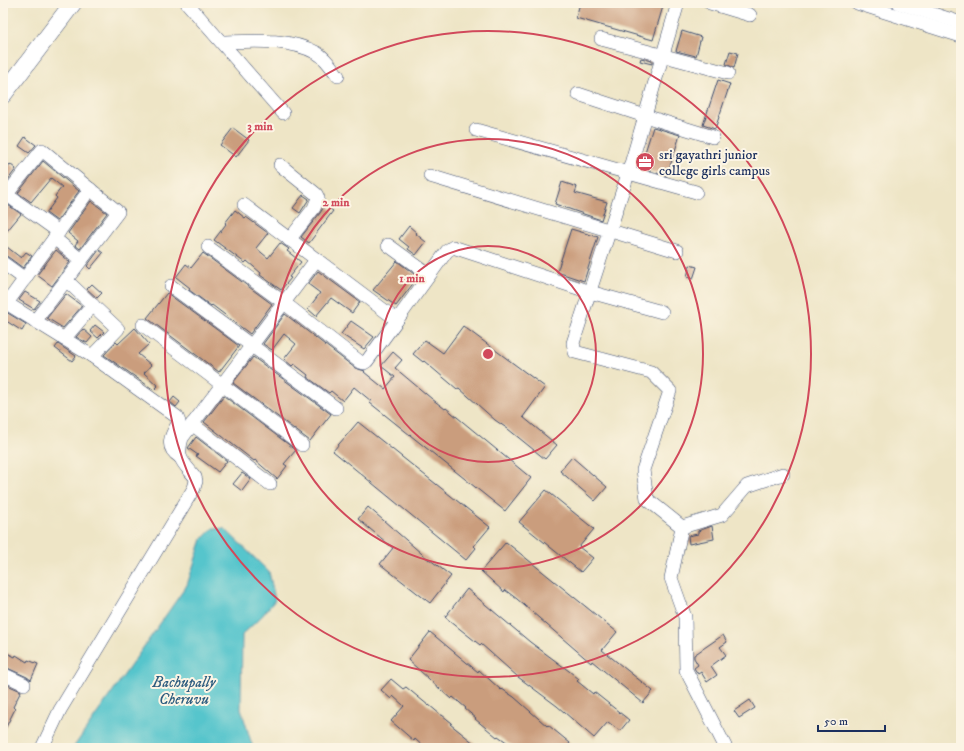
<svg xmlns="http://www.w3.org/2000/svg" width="964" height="751" font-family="'IM FELL DW Pica',serif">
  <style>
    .water { fill: #57c5cc; stroke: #397a95 }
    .building { fill: #ca9d7d }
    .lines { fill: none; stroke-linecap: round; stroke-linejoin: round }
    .minor-casing { stroke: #3b4a6e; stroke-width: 14 }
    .major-casing { stroke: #3b4a6e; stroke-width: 18 }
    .minor { stroke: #fff; stroke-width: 13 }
    .major { stroke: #fff; stroke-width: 17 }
    .ring { fill: none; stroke: #d1495b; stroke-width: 2 }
    .labels { text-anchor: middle; stroke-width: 4; stroke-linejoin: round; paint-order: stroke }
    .poi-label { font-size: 14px; fill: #1b2f5e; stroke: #fcf5e5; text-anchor: start }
    .water-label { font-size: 15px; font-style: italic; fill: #2d5c7f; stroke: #fcf5e5 }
    .centre { fill: #d1495b; stroke: #fcf5e5; stroke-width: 2 }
    .ring-label { font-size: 12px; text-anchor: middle; font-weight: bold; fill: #d1495b; stroke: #fcf5e5; stroke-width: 4; stroke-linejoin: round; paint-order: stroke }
  </style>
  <rect width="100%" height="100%" fill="#fcf5e5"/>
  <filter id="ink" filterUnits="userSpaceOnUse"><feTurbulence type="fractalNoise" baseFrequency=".025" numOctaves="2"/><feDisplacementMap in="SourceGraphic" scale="8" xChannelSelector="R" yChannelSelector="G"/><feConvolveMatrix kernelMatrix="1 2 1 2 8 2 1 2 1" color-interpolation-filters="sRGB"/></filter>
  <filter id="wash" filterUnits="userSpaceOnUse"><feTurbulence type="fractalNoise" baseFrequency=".012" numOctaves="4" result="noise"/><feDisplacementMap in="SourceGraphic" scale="16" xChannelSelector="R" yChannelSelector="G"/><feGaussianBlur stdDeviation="0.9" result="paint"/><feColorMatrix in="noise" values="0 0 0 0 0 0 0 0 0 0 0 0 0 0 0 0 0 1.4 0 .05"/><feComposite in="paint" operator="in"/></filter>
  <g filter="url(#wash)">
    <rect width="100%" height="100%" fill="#eee5c6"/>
    <path class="water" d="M213,528L225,529L269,572L275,600L262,616L242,635L241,709L253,748H73L187,585L202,539Z"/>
    <g id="blocks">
      <g class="building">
        <path d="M580,3H664L653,40L576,18Z"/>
        <path d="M682,31L701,37L696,56L676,51Z"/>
        <path d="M730,51L738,53L734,68L726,64Z"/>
        <path d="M641,58L652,61V64L640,61Z"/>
        <path d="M718,80L730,84L715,129L703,125Z"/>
        <path d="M653,127L680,135L667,176L640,168Z"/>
        <path d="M233,128L249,140L236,157L220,145Z"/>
        <path d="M25,137L36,145L29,153L19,146Z"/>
        <path d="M43,161L79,191L57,221L46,213L57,198L55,196L62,187L51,178L31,202L18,193Z"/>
        <path d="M10,164L16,169L5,184H3V172Z"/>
        <path d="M562,182L577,187L575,193L607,202L601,220L555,204Z"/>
        <path d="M303,195L309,199L300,213L293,208Z"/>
        <path d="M91,201L107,213L80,249L75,245L78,241L68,233Z"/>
        <path d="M8,205L21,214L7,231L3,228V207Z"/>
        <path d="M325,205L333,211L309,243L301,237L320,213Z"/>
        <path d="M235,210L245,218L246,217L268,233L256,248L268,258L280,243L289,249L287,251L301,262L289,277L291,278L281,290L260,275L261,273L247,261L245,263L214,240L226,224L225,223Z"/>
        <path d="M409,226L417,233L416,234L426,242L416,255L408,249L409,247L399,239Z"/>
        <path d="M571,229L598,237L584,281L557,272Z"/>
        <path d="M3,247L6,249L7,247L21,258L26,252L32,256L23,268L8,257L3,255Z"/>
        <path d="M56,250L70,262L52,286L37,275Z"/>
        <path d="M99,250L103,253L90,269L87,266Z"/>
        <path d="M203,253L272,304L250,334L212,305L211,306L189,290L190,288L176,277L186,264L191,268Z"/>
        <path d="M397,261L418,277L396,306L373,290Z"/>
        <path d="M690,265L697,267L693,279L687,277Z"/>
        <path d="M318,271L360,302L352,313L331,298L316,316L308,309L320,293L308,284Z"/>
        <path d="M92,284L102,293L97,298L87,289Z"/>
        <path d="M25,292L40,301L34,309L19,300Z"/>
        <path d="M167,293L239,346L219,372L147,318Z"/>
        <path d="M66,294L82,306L63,328L47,318Z"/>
        <path d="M6,312L26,324L22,331L3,319Z"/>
        <path d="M285,314L355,368L365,371L364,372L385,389L395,377L381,366L393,352L402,360L395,368L432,399L445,409L446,408L531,478L505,511L370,403L371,401L354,387L343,401L331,391L329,393L307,377L308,375L294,364L292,366L285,360L284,359L296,344L284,334L272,350L263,344Z"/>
        <path d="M351,321L374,337L364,349L341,334Z"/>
        <path d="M95,325L104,332L98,338L90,331Z"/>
        <path d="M463,326L545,387L523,417L557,445L545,459L508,429L495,420L459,388L457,389L424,361L423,362L413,354L425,340L443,353Z"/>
        <path d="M135,328L149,344L138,354L151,365L144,373L158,386L154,390L104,355L116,342L118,344Z"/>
        <path d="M83,329L92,337L87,343L76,337Z"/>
        <path d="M58,344L76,356L72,361L55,348Z"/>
        <path d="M253,357L331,414L310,441L233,383Z"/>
        <path d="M224,396L296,450L284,464L287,466L277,479L255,460L254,461L204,422Z"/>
        <path d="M174,397L180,402L176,407L170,402Z"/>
        <path d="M358,422L490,527L474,546L476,548L466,560L333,451Z"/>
        <path d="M196,437L227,461L218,472L196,456L198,455L188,448Z"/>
        <path d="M572,457L607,487L595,501L560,471Z"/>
        <path d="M242,473L251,479L242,491L233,484Z"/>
        <path d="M546,490L594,529L579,547L593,558L581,572L519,522Z"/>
        <path d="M368,507L429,560V559L451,576L430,603L380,564L393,548L358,519Z"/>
        <path d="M712,526L714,539L689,544L688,536L698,534V531Z"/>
        <path d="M506,542L617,632L602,650L653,691L643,703L592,661L591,663L517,599L505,590L504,592L481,571Z"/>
        <path d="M467,589L530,642L569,671L579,679L577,681L593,694L594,692L629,720L620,731L608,722L594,738L557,706L518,677L481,644L480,645L445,617Z"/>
        <path d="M430,632L478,672L479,670L501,690L502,689L514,697L547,726L548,725L570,743L566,748H515L498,736L497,737L475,719L476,718L465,709L466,708L453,697L451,699L408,660Z"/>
        <path d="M723,635L727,642L720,647L726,655L711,666L717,675L707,682L701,672L698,674L694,668L698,665L694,658V655Z"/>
        <path d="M3,651L15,657L16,655L27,662L28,660L38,664L31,680L27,677L3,666Z"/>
        <path d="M391,679L403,689L406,687L429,706V705L441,715H442L452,723L450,724L480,748H425L415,739L414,741L391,721L404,706L393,696L391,699L381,690Z"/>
        <path d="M3,683L21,691L13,707L15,709L3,733Z"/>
        <path d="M750,700L755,708L739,718L734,711Z"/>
      </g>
    </g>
  </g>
  <g filter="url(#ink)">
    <use href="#blocks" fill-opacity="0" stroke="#3b4a6e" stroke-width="1"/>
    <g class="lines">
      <g class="minor-casing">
        <g id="minor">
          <path d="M187,3L283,113"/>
          <path d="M678,3L628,174L573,343L575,352L651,372L670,391L643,470L647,499L682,527"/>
          <path d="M710,3L750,15"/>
          <path d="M857,3L961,36"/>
          <path d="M899,3L961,23"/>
          <path d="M601,39L728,73"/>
          <path d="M222,42C253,41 289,38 317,53C326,58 332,68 338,76"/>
          <path d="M578,94L645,116L713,137"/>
          <path d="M476,130L696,192"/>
          <path d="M280,165L316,194L318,198L314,208L289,240"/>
          <path d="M430,176L677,251"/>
          <path d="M3,192L59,232"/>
          <path d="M3,199L42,150L118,212L35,321"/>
          <path d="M244,205L397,320L447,251L453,247L590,292L662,312"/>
          <path d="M54,238L81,260"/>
          <path d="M388,245L429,275"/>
          <path d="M208,247L283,302L360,362L364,363L367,361L397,320"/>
          <path d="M3,263L25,279"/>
          <path d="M66,280L118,329L92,356"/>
          <path d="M171,286L336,408"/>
          <path d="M3,301L92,356L177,417L179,422C171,435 164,447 180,457"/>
          <path d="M7,303L90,189"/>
          <path d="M143,325L302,445"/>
          <path d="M64,339L93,305"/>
          <path d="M192,424L270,484"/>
          <path d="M3,674L24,684"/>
          <path d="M42,748L60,710L194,488L196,481L195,477C182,461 176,459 182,438L316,260"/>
          <path d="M726,748L686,670L685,617L671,578L682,527L722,515L747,486L783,474"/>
        </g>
      </g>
      <g class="major-casing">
        <path id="major" d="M3,95L73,3"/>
      </g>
      <use href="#minor" class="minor"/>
      <use href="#major" class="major"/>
    </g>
  </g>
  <g class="ring">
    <circle cx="488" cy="354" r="108"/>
    <circle cx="488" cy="354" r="215"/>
    <circle cx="488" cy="354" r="323"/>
  </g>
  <defs>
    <g id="office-disc" transform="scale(1)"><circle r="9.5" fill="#d1495b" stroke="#fcf5e5"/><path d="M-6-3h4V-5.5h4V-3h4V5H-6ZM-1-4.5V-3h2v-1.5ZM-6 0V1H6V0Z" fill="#fff"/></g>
  </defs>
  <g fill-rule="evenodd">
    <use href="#office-disc" x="645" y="162"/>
  </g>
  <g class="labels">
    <g class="poi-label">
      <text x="659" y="159">sri gayathri junior<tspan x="659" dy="16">college girls campus</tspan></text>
    </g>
    <g class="water-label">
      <text x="184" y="687">Bachupally<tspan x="184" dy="17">Cheruvu</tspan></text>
    </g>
  </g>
  <circle cx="488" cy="354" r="6" class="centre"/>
  <g class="ring-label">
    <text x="260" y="130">3 min</text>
    <text x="336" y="206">2 min</text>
    <text x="412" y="282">1 min</text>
  </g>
  <rect width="964" height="751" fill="none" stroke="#fcf5e5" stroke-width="16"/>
  <path d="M818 725v6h67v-6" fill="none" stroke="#1b2f5e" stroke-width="2"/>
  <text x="824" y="725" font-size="12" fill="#1b2f5e" stroke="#fcf5e5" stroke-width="3" paint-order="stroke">50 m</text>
</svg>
